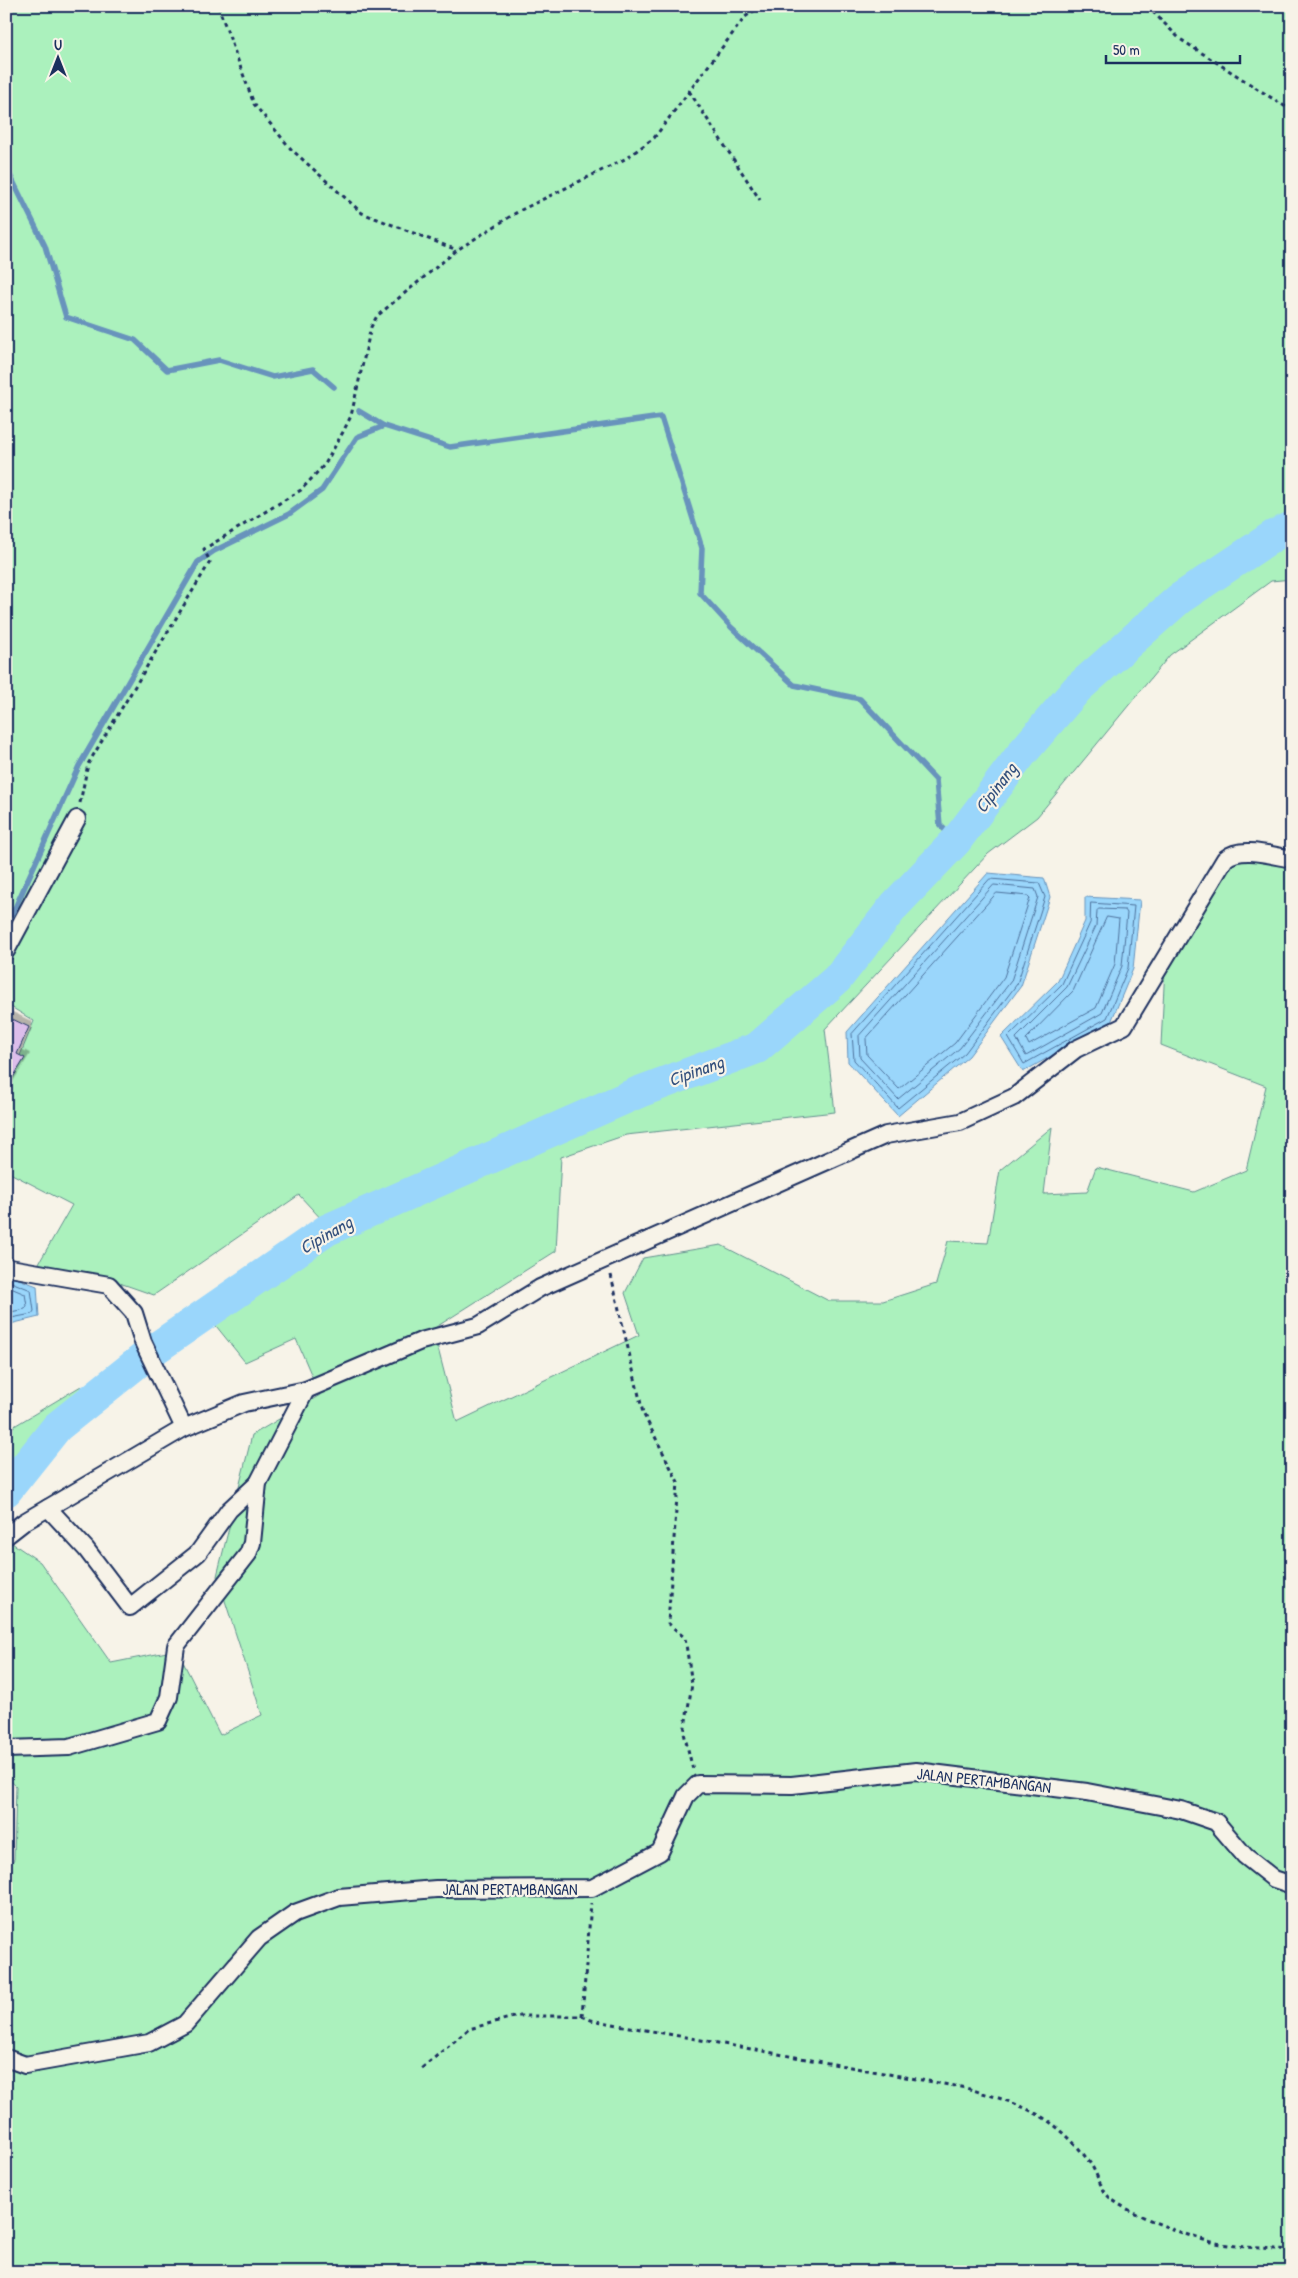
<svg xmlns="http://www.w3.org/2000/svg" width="1298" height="2278" font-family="'Patrick Hand',sans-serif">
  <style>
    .green { fill: #abf1bd; stroke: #63908e }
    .water { fill: #9ad6fb; stroke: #6793bc }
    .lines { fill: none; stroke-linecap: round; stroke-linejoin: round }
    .shore { stroke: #4e729d; stroke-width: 1 }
    .stream { stroke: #6793bc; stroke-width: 5.5 }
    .river { stroke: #9ad6fb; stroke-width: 32 }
    .building { fill: #dcbeeb; stroke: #1b2f5e; filter: url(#shadow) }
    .minor-casing { stroke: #1b2f5e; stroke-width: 20 }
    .path { stroke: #1b2f5e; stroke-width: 3; stroke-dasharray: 4 4; stroke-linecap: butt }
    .minor { stroke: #f7f3e8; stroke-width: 16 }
    .labels { text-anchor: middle; stroke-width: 4.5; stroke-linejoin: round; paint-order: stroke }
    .street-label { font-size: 16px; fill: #1b2f5e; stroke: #f7f3e8 }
    .water-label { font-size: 18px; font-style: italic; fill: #34507d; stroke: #f7f3e8 }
  </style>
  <defs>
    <filter id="shadow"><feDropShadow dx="4.5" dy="-4.5" stdDeviation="0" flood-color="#0004"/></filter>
  </defs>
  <rect width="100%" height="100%" fill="#f7f3e8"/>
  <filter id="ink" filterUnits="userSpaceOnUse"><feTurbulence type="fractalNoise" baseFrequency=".02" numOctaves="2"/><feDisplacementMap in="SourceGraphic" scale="10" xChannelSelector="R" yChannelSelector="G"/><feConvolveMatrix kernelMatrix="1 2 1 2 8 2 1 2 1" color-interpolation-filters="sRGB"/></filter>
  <g filter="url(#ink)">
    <g class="green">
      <path d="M6,6H1292V579L1271,581L1170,655L1037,817L988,854L825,1029L835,1112L626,1135L561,1157L556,1251L433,1329L457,1422L639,1335L625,1293L643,1258L721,1245L829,1301H883L936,1284L948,1241L988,1243L1000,1170L1052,1127L1044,1194L1087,1192L1096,1167L1194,1192L1246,1170L1266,1086L1161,1045L1166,947L1233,848L1292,857V2272H6V1872L14,1859L16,1786L6,1777V1539L40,1562L111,1663L177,1650L220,1735L262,1715L217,1576L252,1435L320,1395L296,1339L245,1362L200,1306L325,1223L299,1195L154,1295L111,1280L35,1270L72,1205L6,1171V1090L34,1021L6,1004Z"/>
      <path d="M81,1386L95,1409L54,1443L6,1504V1431Z"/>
    </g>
    <g class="water">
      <path d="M988,873L1044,878L1050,897L1021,986L969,1056L898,1116L848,1062L847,1032Z"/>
      <path d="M1085,897L1140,900L1133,969L1111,1022L1023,1072L1001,1037L1058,981L1085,921Z"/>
      <path d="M6,1274L37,1286L39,1317L6,1325Z"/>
    </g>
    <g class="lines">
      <g class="shore">
        <path d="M990,879L1039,883L1045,897L1017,984L965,1053L898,1108L854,1060L852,1034Z"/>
        <path d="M994,885L1035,889L1038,897L1011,981L960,1048L898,1099L860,1058L859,1036Z"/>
        <path d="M997,893L1028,896L1030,898L1004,977L955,1043L899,1089L867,1055L866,1039Z"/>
        <path d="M1091,903L1134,906L1128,968L1107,1018L1024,1064L1008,1037L1062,984L1090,923Z"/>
        <path d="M1099,909L1125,910L1127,913L1122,966L1102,1013L1026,1056L1016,1038L1067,987L1096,926L1097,911Z"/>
        <path d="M1107,917L1119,919L1115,964L1096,1008L1029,1045L1026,1039L1073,991Z"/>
        <path d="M6,1280L31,1290L34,1311L32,1314L6,1319"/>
        <path d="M6,1286L25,1294L27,1306L25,1309L6,1313"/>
      </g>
      <g class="stream">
        <path d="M6,167L45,246L66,317L135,340L167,370L219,360L273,377L313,369L334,387"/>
        <path d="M359,411L384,426"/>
        <path d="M6,928L79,766L198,562L214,551L289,514L322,490L357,437L384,426L450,447L661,417L702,548L700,593L731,627L794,685L860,699L936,780L940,825L956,841"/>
      </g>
      <path class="river" d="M6,1491L57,1427L152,1351L327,1230L639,1092L757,1048L837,979L895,905L956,841L1023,752L1077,689L1179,599L1273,536L1292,527"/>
    </g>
    <path class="building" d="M6,1016L29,1027L17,1054L25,1058L6,1089Z"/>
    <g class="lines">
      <g class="minor-casing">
        <g id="minor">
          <path d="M6,951L77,819"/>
          <path d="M6,1266L10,1268L109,1285L134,1313L143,1342L184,1428"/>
          <path d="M48,1508L86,1549L130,1607L198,1553L229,1510L258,1483"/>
          <path d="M6,1536L24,1522L184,1428L244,1403L306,1390L421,1341L478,1326L540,1288L886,1135L960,1122L1014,1097L1076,1049L1124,1026L1225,859C1241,845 1273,856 1292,859"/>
          <path d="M6,1749L69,1747L158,1721L169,1697L176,1646L248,1554L252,1543L258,1483L306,1390"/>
          <path d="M6,2058L25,2065L149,2043L185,2024L259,1938L295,1913L339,1897L436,1889L592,1888L660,1852L686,1796L698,1784L792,1785L916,1771L1087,1792L1181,1810L1216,1822L1245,1856L1274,1879L1292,1885"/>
        </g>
      </g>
      <g class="path">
        <path d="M218,6L254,104L291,149L362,213L457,250"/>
        <path d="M1147,6L1180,39L1292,111"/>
        <path d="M689,91L760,200"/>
        <path d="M80,803L88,764L210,562L204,549L301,490L325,464L343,432L351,416L371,327L377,316L457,250L519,211L625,159L654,138L745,17L761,6"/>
        <path d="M611,1275L643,1413L678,1482L668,1623L685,1638L692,1684L684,1733L693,1770"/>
        <path d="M582,2016L591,1903"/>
        <path d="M422,2068L469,2029L517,2016H582L591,2020L966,2088C1020,2104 1055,2114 1090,2163C1097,2173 1100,2187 1108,2196C1122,2211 1191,2238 1212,2242C1238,2248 1266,2248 1292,2250"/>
      </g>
      <use href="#minor" class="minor"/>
    </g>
  </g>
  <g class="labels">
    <g class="street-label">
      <text transform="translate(984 1780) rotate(6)" y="6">JALAN PERTAMBANGAN</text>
      <text x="510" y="1895">JALAN PERTAMBANGAN</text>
    </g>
    <g class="water-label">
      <text transform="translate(996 788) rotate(-53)" y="6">Cipinang</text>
      <text transform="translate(696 1071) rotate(-20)" y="6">Cipinang</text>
      <text transform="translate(326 1235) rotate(-30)" y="6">Cipinang</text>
    </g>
  </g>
  <rect width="1298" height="2278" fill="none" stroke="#f7f3e8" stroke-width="25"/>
  <rect x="12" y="12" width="1273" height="2253" fill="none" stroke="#1b2f5e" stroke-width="2" filter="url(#ink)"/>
  <g transform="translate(58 58)" stroke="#f7f3e8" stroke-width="4" paint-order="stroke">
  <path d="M0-4L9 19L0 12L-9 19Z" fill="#1b2f5e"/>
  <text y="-8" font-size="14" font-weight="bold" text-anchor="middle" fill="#1b2f5e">U</text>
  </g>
  <path d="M1106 55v8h134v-8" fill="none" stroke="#1b2f5e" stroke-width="2.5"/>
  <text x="1113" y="55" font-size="15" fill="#1b2f5e" stroke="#f7f3e8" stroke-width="4" paint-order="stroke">50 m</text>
</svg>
